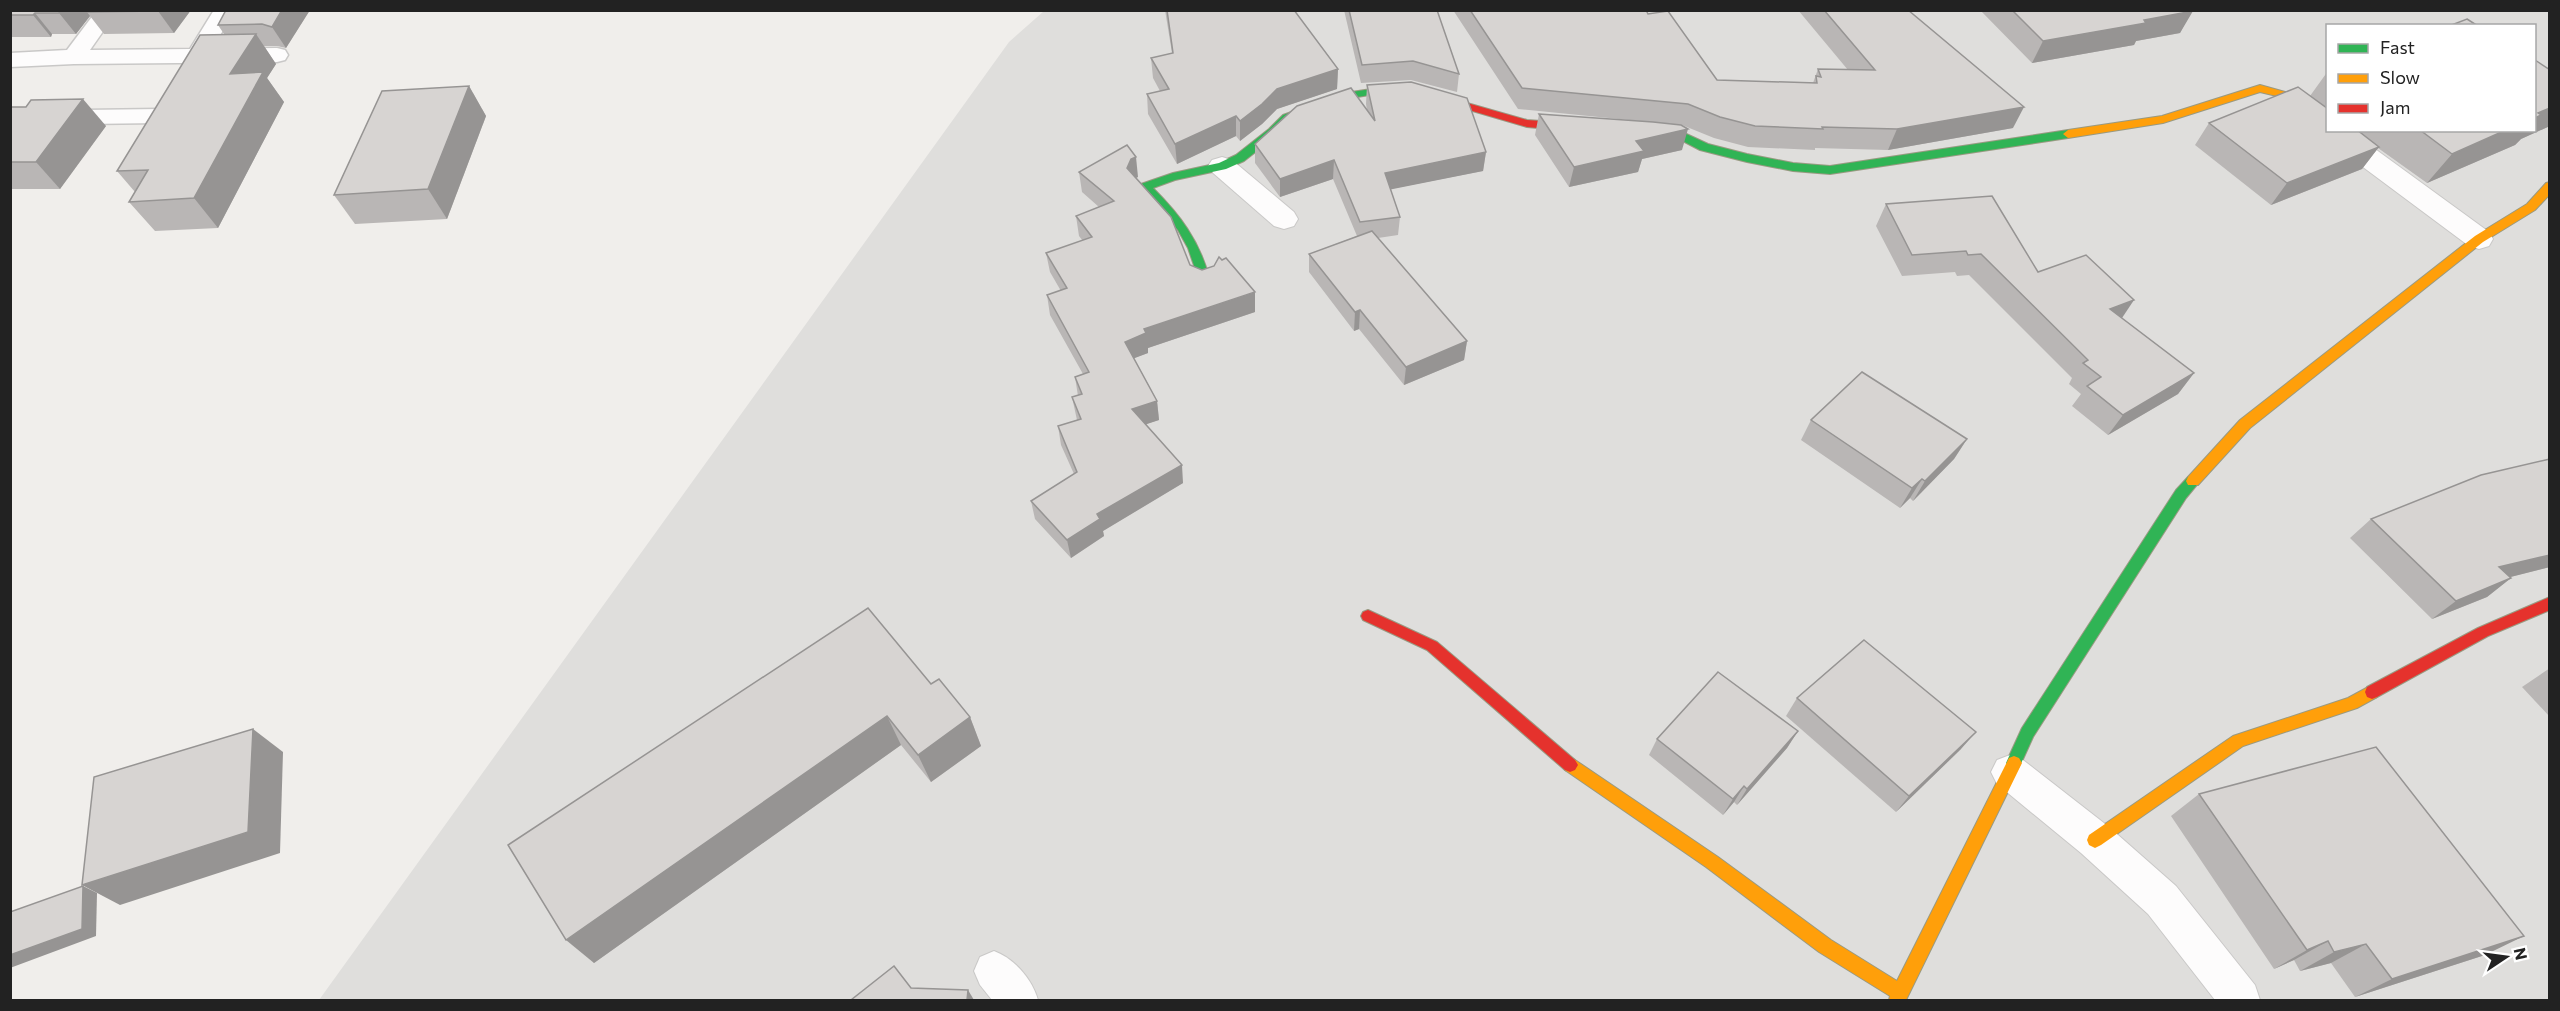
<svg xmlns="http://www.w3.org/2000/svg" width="2560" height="1011" font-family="Commissioner,sans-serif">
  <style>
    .residential { fill: #dfdedc; fill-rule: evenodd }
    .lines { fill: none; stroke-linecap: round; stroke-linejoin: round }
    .lane-casing { stroke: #c9c8c7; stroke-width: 3 }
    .street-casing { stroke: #c9c8c7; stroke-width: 2 }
    .fast-casing { stroke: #999a82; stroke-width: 2 }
    .slow-casing { stroke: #999a82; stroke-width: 2 }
    .jam-casing { stroke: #999a82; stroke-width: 2 }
    .lane { fill: #fdfcfc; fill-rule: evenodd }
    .street { fill: #fdfcfc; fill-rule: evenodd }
    .fast { fill: #30b455; fill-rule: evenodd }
    .slow { fill: #ff9f0a; fill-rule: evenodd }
    .jam { fill: #e5322d; fill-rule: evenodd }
    .wall { fill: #b9b6b5 }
    .shaded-wall { fill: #969493 }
    .building { fill: #d7d4d2; stroke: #969493; stroke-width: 1.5 }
  </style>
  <rect width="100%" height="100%" fill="#f0eeeb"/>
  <path class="residential" d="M1044,11H2549V1000H319L1009,42ZM2328,26H2534V130H2328Z"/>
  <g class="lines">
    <g class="lane-casing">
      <g id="lane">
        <path d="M97,10H118L90,50L190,49L214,10H235L212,49L277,48L285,50L288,55L285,60L277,62L74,64L10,67V53L67,50Z"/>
        <path d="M159,109L167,111L170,116L167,121L159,123L10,125V111Z"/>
      </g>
    </g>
    <g class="street-casing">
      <g id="street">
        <path d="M2328,125V130H2349L2489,232L2493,239L2489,246L2479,249L2469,246L2324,138L2320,132L2324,126Z"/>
        <path d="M1222,157L1232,160L1294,212L1298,219L1294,226L1284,229L1274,226L1212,172L1208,166L1212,160Z"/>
        <path d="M2010,755L2023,760L2109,827L2176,886L2255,985L2260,1000H2215L2148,914L2081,853L1997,784L1991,772L1997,760Z"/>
        <path d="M994,951C1015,959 1032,979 1038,1000H992L980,985L974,971L980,957Z"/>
      </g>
    </g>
    <g class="fast-casing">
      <g id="fast">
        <path d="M1378,88L1382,89V93L1351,98L1291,119L1277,135L1244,161L1226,169L1175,180L1153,188C1180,215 1199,240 1209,277L1207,280H1199L1188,248L1178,230L1141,190V184L1173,173L1219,163L1236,155L1269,129L1283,115L1345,93Z"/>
        <path d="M1643,126L1682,132L1708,144L1747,154L1793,163L1830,166L2068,130L2073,134L2068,138L1830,174L1793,171L1747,162L1700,150L1679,139L1639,133L1638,130Z"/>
        <path d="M2193,476L2198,477L2200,481L2186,498L2033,737L2019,768L2014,770L2009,768L2006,763L2022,728L2176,490L2188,477Z"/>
      </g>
    </g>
    <g class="slow-casing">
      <g id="slow">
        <path d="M2260,85L2289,93L2328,122V130L2332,131H2324L2281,97L2260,92L2163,123L2068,138L2063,134L2068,130L2162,116Z"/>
        <path d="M2550,182V194L2535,210L2483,242L2250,428L2198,485H2188L2186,481L2188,477L2240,420L2475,236L2527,204L2546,183Z"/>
        <path d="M2372,685L2377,687L2379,692L2377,697L2357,708L2243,746L2101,845L2095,848L2089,845L2087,840L2089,835L2233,736L2348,698Z"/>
        <path d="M2014,756L2019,758L2022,763L1906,1000H1889L1890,996L1819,952L1706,867L1565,770L1562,765L1565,760L1570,758L1575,760L1718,857L1831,940L1897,981L2009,758Z"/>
      </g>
    </g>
    <g class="jam-casing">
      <g id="jam">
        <path d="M1411,87L1527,120L1582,124L1587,128L1582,132L1527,127L1411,93L1378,94L1373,91L1378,88Z"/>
        <path d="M2550,597V610L2488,636L2377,697L2372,699L2367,697L2365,692L2367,687L2478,628Z"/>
        <path d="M1368,610L1437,642L1575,760L1578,765L1575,770L1570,772L1565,770L1427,650L1363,620L1361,616L1363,612Z"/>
      </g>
    </g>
    <use href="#lane" class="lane"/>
    <use href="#street" class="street"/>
    <use href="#fast" class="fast"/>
    <use href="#slow" class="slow"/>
    <use href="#jam" class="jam"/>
  </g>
  <g class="wall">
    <path d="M10,10H191L174,33L104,34L90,16L76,34H52L51,37H10Z"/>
    <path d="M310,10L286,48L277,46H264L276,64L267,78L284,102L218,228L155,231L129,202L135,192L117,171L224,34L218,25Z"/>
    <path d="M1165,10H1294L1338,69L1337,89L1277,109L1262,124L1240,141L1236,136L1177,164L1148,114L1147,94L1160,91L1153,78L1151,58L1172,53Z"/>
    <path d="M1344,10H1437L1459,74L1457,92L1411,80L1361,83Z"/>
    <path d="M1453,10H1646L1648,14L1717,80L1813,83L1818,69L1848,70L1798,10H1908L2013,128L1888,150L1815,148V150L1748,147L1714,138L1682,125L1663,123L1682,150L1642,159L1638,172L1569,187L1535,135L1539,114L1639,121L1518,109Z"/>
    <path d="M1980,10H2192L2180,33L2136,41L2134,45L2032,63Z"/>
    <path d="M2550,70V126L2521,139L2515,145L2427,183L2378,148L2362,169L2271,205L2195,145L2209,123L2310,96L2328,71V130H2535Z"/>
    <path d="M1367,85L1486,152L1483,171L1390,189L1400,217L1398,235L1378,238L1467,341L1464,360L1404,385L1359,329L1354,331L1309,272V254L1357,236L1333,179L1280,197L1255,163V144L1367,110L1366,104Z"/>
    <path d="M469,86L486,116L447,219L355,224L334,195Z"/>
    <path d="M10,107L106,126L60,189H10Z"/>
    <path d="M1079,172L1138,177L1136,178L1190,265L1255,312L1148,348V353L1134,358L1157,401L1159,420L1146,424L1183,483L1103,531L1104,536L1071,558L1035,519L1031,501L1074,474L1061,445L1058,426L1077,420L1072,397L1078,396L1075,377L1083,374L1050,315L1047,295L1061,291L1050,272L1046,253L1083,241L1079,236L1076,216L1099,207L1082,192Z"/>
    <path d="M1886,204L2038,272L2122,318L2194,373L2178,394L2108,435L2072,406L2081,394L2069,384L2072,378L1969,275L1957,276L1955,272L1902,276L1876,226Z"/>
    <path d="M1811,420L1967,439L1954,459L1913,501L1910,498L1900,508L1801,440Z"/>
    <path d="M2371,519L2550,567L2510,577L2511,578L2487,597L2432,619L2350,538Z"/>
    <path d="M2550,668V717L2522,687Z"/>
    <path d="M931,684L970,717L981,746L931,782L901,745L594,963L508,845Z"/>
    <path d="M1797,698L1961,749L1896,812L1786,716Z"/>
    <path d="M1798,731L1787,748L1737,805L1734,802L1723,815L1649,755L1657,739Z"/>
    <path d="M2199,794L2485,955L2355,997L2331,963L2300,971L2294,960L2274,969L2171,816Z"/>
  </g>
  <g class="shaded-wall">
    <path d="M60,10H95L87,12L90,16L76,34L59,13Z"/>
    <path d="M159,10H191L174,33L158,11Z"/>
    <path d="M282,10H310L286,48L272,27Z"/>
    <path d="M2193,11L2180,33L2136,41L2134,45L2032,63L2043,41L2144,20Z"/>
    <path d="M35,13L52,34L51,37L33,15Z"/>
    <path d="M256,34L276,64L267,78L284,102L218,228L194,198L230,74Z"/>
    <path d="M1338,69L1337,89L1277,109L1262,124L1240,141V121L1277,89Z"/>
    <path d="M469,86L486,116L447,219L428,189Z"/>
    <path d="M83,99L106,126L60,189L36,162Z"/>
    <path d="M2024,107L2013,128L1888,150L1897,129Z"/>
    <path d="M2550,108V126L2521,139L2515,145L2427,183L2452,154L2506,130H2535V116L2538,113Z"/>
    <path d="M1236,116V136L1177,164L1175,144Z"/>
    <path d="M1688,129L1682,150L1642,159L1638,172L1569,187L1574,167L1636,141Z"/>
    <path d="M2379,147L2362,169L2271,205L2287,183Z"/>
    <path d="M1486,152L1483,171L1383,191L1385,173Z"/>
    <path d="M1136,157L1138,177L1133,179L1127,168L1131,159Z"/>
    <path d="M1334,160L1333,179L1280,197V179Z"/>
    <path d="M1255,292V312L1148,348V353L1127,361L1125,342L1144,329Z"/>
    <path d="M2134,300L2120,321L2110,309Z"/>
    <path d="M1360,310L1359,329L1354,331L1355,312Z"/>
    <path d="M1467,341L1464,360L1404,385L1406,367Z"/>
    <path d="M2194,373L2178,394L2108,435L2123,415Z"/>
    <path d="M1157,401L1159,420L1135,428L1132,409Z"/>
    <path d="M1967,439L1954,459L1913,501L1925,481Z"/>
    <path d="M1182,465L1183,483L1103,531L1104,536L1071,558L1067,540L1097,514Z"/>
    <path d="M1922,479L1910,498L1900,508L1912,488Z"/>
    <path d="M2550,555V567L2475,586L2499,567Z"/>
    <path d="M2511,578L2487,597L2432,619L2456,601Z"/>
    <path d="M887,716L901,745L594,963L566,940Z"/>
    <path d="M970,717L981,746L931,782L918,755Z"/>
    <path d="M253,729L283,752L280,853L120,905L82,885Z"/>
    <path d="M1798,731L1787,748L1737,805L1747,789Z"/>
    <path d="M1976,732L1961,749L1896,812L1909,796Z"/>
    <path d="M1744,786L1734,802L1723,815L1733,799Z"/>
    <path d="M83,886L97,893L96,936L10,968V955Z"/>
    <path d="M2524,936L2485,955L2355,997L2392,979Z"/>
    <path d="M2328,941L2294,960L2274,969L2307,950Z"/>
    <path d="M2366,944L2331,963L2300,971L2334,952Z"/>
    <path d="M968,990L974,1000H967Z"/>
  </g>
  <g class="building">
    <path d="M10,10H60L59,13H35L33,15H10Z"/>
    <path d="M88,10H159L158,11L87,12Z"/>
    <path d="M226,10H282L272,27L262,24L218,25Z"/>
    <path d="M1167,10H1294L1338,69L1277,89L1262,104L1240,121L1236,116L1175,144L1147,94L1169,89L1151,58L1173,53Z"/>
    <path d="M1349,10H1437L1459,74L1413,61L1362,65Z"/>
    <path d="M1470,10H1646L1648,14L1668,11L1717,80L1817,83L1816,76L1821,77L1818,69L1875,70L1824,10H1908L2024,107L1897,129L1822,127L1823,129L1755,126L1720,117L1688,104L1522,88Z"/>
    <path d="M2012,10H2192L2193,11L2144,20L2146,23L2043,41Z"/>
    <path d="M2467,19L2478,26H2449Z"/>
    <path d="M256,34L230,74L263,72L194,198L129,202L148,170L117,171L200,35Z"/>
    <path d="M2535,60L2550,70V108L2538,113L2541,115L2535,118Z"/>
    <path d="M1411,82L1467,98L1486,152L1385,173L1400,217L1360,222L1334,160L1280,179L1255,144L1297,106L1351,88L1375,121L1367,85Z"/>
    <path d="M469,86L428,189L334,195L382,91Z"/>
    <path d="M2298,87L2328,109V130H2357L2379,147L2287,183L2209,123Z"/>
    <path d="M83,99L36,162H10V107H26L31,100Z"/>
    <path d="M1539,114L1653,122L1681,125L1688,129L1636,141L1644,151L1574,167Z"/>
    <path d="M2420,130H2506L2452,154Z"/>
    <path d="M1127,145L1136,157L1131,159L1127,168L1171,217L1190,265L1202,270L1214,266L1219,257L1222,260L1226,258L1255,292L1144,329L1146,333L1125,342L1157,401L1132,409L1182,465L1097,514L1100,519L1067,540L1031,501L1077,472L1058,426L1081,419L1072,397L1082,394L1075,377L1089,372L1047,295L1067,288L1046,253L1092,237L1076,216L1114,201L1079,172Z"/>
    <path d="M1992,196L2038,272L2086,255L2134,300L2110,309L2194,373L2123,415L2087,386L2101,377L2083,363L2088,360L1981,254L1968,255L1966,251L1912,255L1886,204Z"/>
    <path d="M1372,231L1467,341L1406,367L1360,310L1355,312L1309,254Z"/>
    <path d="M1862,372L1967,439L1925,481L1922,479L1912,488L1811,420Z"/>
    <path d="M2550,459V555L2499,567L2511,578L2456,601L2371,519L2481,475Z"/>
    <path d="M868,608L931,684L939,679L970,717L918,755L887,716L566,940L508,845Z"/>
    <path d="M1864,640L1976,732L1909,796L1797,698Z"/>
    <path d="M1718,672L1798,731L1747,789L1744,786L1733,799L1657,739Z"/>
    <path d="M253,729L248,832L82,885L94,777Z"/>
    <path d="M2376,747L2524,936L2392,979L2366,944L2334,952L2328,941L2307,950L2199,794Z"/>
    <path d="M83,886L82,929L10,955V912Z"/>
    <path d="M894,966L911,988L968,990L967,1000H851Z"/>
  </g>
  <rect width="2560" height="1011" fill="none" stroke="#222222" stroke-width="24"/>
  <rect x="2326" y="24" width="210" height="108" fill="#ffffff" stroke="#a7a7a7" stroke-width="1.5"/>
  <rect x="2338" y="44" width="30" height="9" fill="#30b455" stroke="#a7a7a7" stroke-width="1.5"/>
  <text x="2380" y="54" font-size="18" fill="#222222">Fast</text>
  <rect x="2338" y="74" width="30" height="9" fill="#ff9f0a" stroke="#a7a7a7" stroke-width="1.5"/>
  <text x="2380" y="84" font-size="18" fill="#222222">Slow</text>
  <rect x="2338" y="104" width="30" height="9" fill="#e5322d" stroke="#a7a7a7" stroke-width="1.5"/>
  <text x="2380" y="114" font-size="18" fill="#222222">Jam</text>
  <g transform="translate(2506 957) rotate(77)" stroke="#ffffff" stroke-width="4.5" paint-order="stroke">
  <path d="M0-4.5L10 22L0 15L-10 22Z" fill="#222222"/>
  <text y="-9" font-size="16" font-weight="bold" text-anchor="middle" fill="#222222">N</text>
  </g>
</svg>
